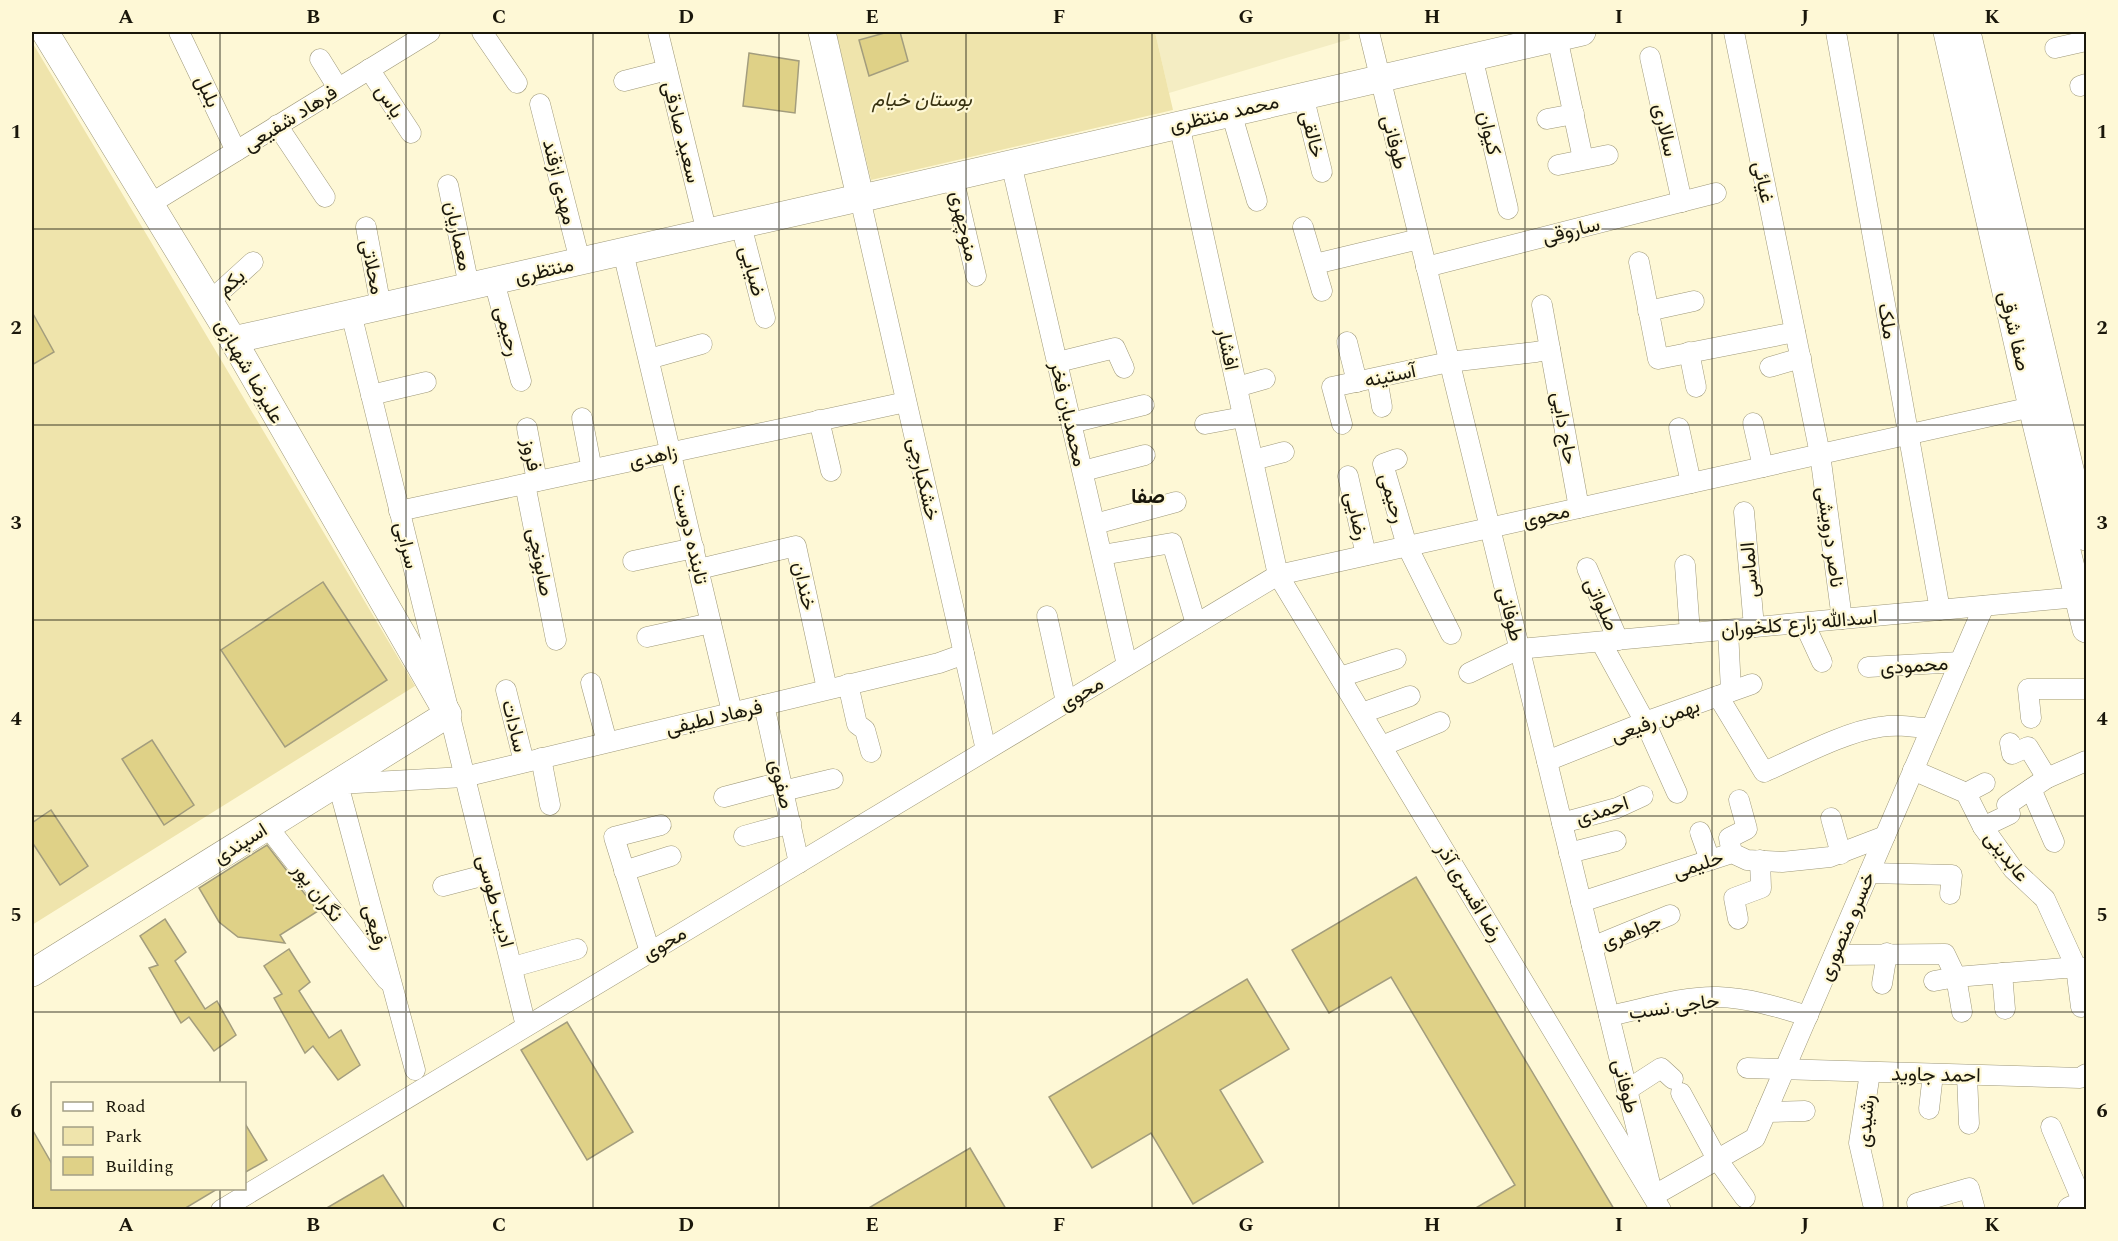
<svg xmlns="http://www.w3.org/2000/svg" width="2118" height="1241" font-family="Spectral,Vazirmatn,serif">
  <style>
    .built { fill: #f4edc3 }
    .green { fill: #efe4ac }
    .building { fill: #dfd187; stroke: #a39d7d; stroke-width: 1.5 }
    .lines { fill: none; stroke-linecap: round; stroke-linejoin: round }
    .street-casing { stroke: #9e9879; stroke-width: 21 }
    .secondary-casing { stroke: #9e9879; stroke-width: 28 }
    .street { stroke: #fff; stroke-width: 20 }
    .secondary { stroke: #fff; stroke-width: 27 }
    .grid { fill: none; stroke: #1a170b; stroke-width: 1.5; stroke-opacity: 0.55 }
    .labels { text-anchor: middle; stroke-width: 4.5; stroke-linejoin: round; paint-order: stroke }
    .street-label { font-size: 20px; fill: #1a170b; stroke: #fef8d6 }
    .park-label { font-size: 20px; font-style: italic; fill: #383211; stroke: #fef8d6 }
    .neighbourhood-label { font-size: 21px; font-weight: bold; fill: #1a170b; stroke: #fef8d6 }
    .neatline { fill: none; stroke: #1a170b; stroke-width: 2 }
    .grid-label { font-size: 20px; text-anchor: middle; font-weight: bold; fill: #1a170b }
  </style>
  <rect width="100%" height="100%" fill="#fef8d6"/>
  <path class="built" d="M1155,32H1349L1350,39L1169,93Z"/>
  <g class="green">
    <path d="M836,32H1155L1173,110L871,180Z"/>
    <path d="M32,42L415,686L32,925Z"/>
  </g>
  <g class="building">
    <path d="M888,32H900L908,61L869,76L859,40Z"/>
    <path d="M749,53L799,61L795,113L743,106Z"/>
    <path d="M32,312L54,352L32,365Z"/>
    <path d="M323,582L387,680L285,747L221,650Z"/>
    <path d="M152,740L194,805L164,825L122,759Z"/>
    <path d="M51,810L88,866L60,885L32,842V823Z"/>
    <path d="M267,845L318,911L280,935L285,943L238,937L219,922L199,888Z"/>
    <path d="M1416,877L1614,1209H1474L1515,1185L1391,977L1329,1013L1292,950Z"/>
    <path d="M165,919L186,952L175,961L205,1009L217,1001L236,1035L214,1051L189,1017L181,1023L149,968L158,965L140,936Z"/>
    <path d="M289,949L310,982L299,991L329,1038L341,1030L360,1065L338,1080L313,1046L305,1053L274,998L282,994L264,966Z"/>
    <path d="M1247,979L1289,1049L1220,1090L1263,1162L1193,1204L1151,1133L1092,1168L1049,1097Z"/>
    <path d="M567,1022L633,1132L587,1160L521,1050Z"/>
    <path d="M244,1122L267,1160L244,1173Z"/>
    <path d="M32,1129L52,1164V1188H219L184,1209H32Z"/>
    <path d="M970,1148L1006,1209H867Z"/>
    <path d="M383,1175L405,1209H325Z"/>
  </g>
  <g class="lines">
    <g class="street-casing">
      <g id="street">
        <path d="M179,32L236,151"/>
        <path d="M482,32L517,83"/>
        <path d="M658,32L707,233"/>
        <path d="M1369,32L1653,1196L1755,1138L1984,606"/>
        <path d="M1556,32L1583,159"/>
        <path d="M1734,32L1820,454L1842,619"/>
        <path d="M1836,32L1940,610"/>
        <path d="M2055,48L2086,41"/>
        <path d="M1472,56L1508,209"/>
        <path d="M1650,57L1682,202"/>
        <path d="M320,59L338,88"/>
        <path d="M369,69L411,133"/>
        <path d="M624,81L667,70"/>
        <path d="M2080,86L2086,84"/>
        <path d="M1303,95L1322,172"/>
        <path d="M540,104L580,261"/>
        <path d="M1231,112L1257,201"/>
        <path d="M1547,119L1574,114"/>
        <path d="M1179,124L1278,575L1661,1210"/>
        <path d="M277,125L325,197"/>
        <path d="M1011,163L1127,665"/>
        <path d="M1558,165L1608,155"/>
        <path d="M953,177L976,276"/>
        <path d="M448,185L469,286"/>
        <path d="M150,204L430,32"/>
        <path d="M862,207L986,750"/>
        <path d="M741,225L765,318"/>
        <path d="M366,227L381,307"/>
        <path d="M1303,227L1322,291"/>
        <path d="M623,252L732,712"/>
        <path d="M1639,262L1658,359L1795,332"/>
        <path d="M1315,264L1419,239"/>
        <path d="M1426,267L1716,193"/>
        <path d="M494,281L521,381"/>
        <path d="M209,302L253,262"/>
        <path d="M1542,305L1579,508"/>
        <path d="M1648,311L1694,301"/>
        <path d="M351,313L526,1026"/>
        <path d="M1347,342L1357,382"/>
        <path d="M1689,352L1696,387"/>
        <path d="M649,359L702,344"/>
        <path d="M1058,362L1115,348L1124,368"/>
        <path d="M1770,367L1801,358"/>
        <path d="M1377,378L1382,407"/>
        <path d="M1237,387L1265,379"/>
        <path d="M371,395L426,382"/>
        <path d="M582,418L592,470"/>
        <path d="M819,420L831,471"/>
        <path d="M1071,423L1144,405"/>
        <path d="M1753,423L1763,467"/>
        <path d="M1205,424L1243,417"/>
        <path d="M1342,424L1332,387L1449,362L1536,352L1550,349"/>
        <path d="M527,428L537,481"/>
        <path d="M1679,428L1691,483"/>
        <path d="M1397,459L1383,464L1407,546L1451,634"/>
        <path d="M1253,460L1284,452"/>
        <path d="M1083,471L1145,455"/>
        <path d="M1348,476L1366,555"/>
        <path d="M525,484L556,640"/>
        <path d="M399,511L906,402"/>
        <path d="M1744,512L1754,627"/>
        <path d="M1095,524L1176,502"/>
        <path d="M1102,555L1172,543L1196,624"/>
        <path d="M633,561L694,548"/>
        <path d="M1685,565L1690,633"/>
        <path d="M1587,568L1618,640"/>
        <path d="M699,569L796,546L827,689"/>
        <path d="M1047,616L1066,702"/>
        <path d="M1804,623L1822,662"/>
        <path d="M1728,630L1731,691"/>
        <path d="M647,637L711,623"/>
        <path d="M1601,642L1645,722L1677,793"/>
        <path d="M1868,667L1960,662"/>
        <path d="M1469,673L1519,649L2078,597"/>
        <path d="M1340,677L1396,659"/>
        <path d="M591,683L607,742"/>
        <path d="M848,684L857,724L865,730L871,752"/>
        <path d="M506,690L524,762"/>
        <path d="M1718,696L1764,772C1796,758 1847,731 1880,727C1898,724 1914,727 1931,729"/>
        <path d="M764,705L799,863"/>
        <path d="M1362,713L1410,696"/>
        <path d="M2031,718L2028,689H2086"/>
        <path d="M2010,743L2012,754L2028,747L2047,778"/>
        <path d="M1382,746L1440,722"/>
        <path d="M541,758L550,805"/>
        <path d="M1547,761L1645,722L1752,684"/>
        <path d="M1913,770L1966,793L1983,827L2013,869L2045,899L2076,967L2086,968"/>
        <path d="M2031,789L2054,842"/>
        <path d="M783,791L833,779"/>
        <path d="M1966,793L1985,783"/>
        <path d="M724,797L781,782"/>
        <path d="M1831,818L1841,854"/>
        <path d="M1562,823L1617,808L1643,796"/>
        <path d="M267,826L387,980"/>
        <path d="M1983,827L2010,814L2007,805L2047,778L2086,761"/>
        <path d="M1700,832L1710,860"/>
        <path d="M744,836L791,823"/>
        <path d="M1569,853L1616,841"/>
        <path d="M1732,853L1729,838L1747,829L1739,800"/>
        <path d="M624,871L671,856"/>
        <path d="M1869,873L1952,875L1950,894"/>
        <path d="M443,886L489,874"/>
        <path d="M1581,902L1732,853L1747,860L1782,862L1830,857L1885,836"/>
        <path d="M1738,919L1734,898L1761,888L1760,860"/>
        <path d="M1592,947L1670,915"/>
        <path d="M650,952L614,837L661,825"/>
        <path d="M1834,955L1945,954L1956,977L2076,967L2081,1007"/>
        <path d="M513,967L577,949"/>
        <path d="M2002,973L2005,1009"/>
        <path d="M1934,981L1956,977L1962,1012"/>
        <path d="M1882,984L1887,953"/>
        <path d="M1609,1016C1644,1009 1682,996 1718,997C1749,998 1778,1007 1808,1016"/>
        <path d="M1747,1068L2080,1078L2086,1074"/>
        <path d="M415,1070L338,784L464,777L939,663L964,654"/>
        <path d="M1870,1073L1859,1143L1873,1204"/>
        <path d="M1967,1075L1969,1124"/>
        <path d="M1627,1090L1661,1068L1673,1079"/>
        <path d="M1681,1093L1717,1159L1745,1198"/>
        <path d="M1929,1109L1933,1074"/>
        <path d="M1766,1112L1805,1111"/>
        <path d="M2051,1127L2084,1205"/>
        <path d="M1917,1203L1969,1188L1975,1210"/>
        <path d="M221,1210L1278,575L2032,407"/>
      </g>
    </g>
    <g class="secondary-casing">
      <g id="secondary">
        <path d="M822,32L858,188"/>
        <path d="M1947,32L2032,407L2086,629"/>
        <path d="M1967,32L2086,537"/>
        <path d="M867,197L1582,32"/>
        <path d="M233,340L854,199"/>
        <path d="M32,973L448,714L233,340L45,32"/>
        <path d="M2071,1210L2086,1204"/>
      </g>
    </g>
    <use href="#street" class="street"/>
    <use href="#secondary" class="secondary"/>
  </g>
  <path class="grid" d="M220,32V1084M406,32V1210M593,32V1210M779,32V1210M966,32V1210M1152,32V1210M1339,32V1210M1525,32V1210M1712,32V1210M1898,32V1210M32,229H2086M32,425H2086M32,620H2086M32,816H2086M32,1012H2086M220,1188V1210"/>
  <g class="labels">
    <g class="street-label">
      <text transform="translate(208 91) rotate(65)" y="7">بلبل</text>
      <text transform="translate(390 101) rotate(57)" y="7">یاس</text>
      <text transform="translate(1224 113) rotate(-13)" y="7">محمد منتظری</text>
      <text transform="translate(290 118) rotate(-32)" y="7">فرهاد شفیعی</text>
      <text transform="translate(1666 130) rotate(78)" y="7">سالاری</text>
      <text transform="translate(682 132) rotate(76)" y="7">سعید صادقی</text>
      <text transform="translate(1490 133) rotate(77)" y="7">کیوان</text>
      <text transform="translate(1313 134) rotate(76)" y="7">خالقی</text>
      <text transform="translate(1395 142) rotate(76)" y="7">طوفانی</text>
      <text transform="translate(560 182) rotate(76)" y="7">مهدی ازقند</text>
      <text transform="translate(1764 182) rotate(78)" y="7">غیائی</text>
      <text transform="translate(965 226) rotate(77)" y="7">منوچهری</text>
      <text transform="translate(1571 230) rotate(-14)" y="7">ساروقی</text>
      <text transform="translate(459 236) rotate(78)" y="7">معماریان</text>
      <text transform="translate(373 267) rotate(79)" y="7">محلاتی</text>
      <text transform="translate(544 270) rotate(-13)" y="7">منتظری</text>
      <text transform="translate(753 271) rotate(75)" y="7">ضیایی</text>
      <text transform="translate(231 282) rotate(-42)" y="7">یکم</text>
      <text transform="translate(1888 321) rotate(80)" y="7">ملک</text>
      <text transform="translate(508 331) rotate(75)" y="7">رحیمی</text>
      <text transform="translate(2015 331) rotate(77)" y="7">صفا شرقی</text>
      <text transform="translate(1228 349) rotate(78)" y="7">افشار</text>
      <text transform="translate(250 371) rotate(60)" y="7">علیرضا شهبازی</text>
      <text transform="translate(1390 375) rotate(-12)" y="7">آستینه</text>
      <text transform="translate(1069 414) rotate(77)" y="7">محمدیان فخر</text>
      <text transform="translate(1565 428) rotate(80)" y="7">حاج دایی</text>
      <text transform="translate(532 455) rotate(79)" y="7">فروز</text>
      <text transform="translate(653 456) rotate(-12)" y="7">زاهدی</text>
      <text transform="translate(924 479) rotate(77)" y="7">خشکبارچی</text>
      <text transform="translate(1393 498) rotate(74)" y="7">رحیمی</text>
      <text transform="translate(1546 515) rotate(-13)" y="7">محوی</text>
      <text transform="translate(1357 516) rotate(77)" y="7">رضایی</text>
      <text transform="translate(691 534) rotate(77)" y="7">تابنده دوست</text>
      <text transform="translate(1831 537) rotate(82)" y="7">ناصر درویشی</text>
      <text transform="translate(407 545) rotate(76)" y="7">سرابی</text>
      <text transform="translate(541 562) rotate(79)" y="7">صابونچی</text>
      <text transform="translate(1749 570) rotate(-95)" y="7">الماسی</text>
      <text transform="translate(805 586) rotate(78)" y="7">خندان</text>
      <text transform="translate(1602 604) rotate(66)" y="7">صلواتی</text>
      <text transform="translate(1511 614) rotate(76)" y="7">طوفانی</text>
      <text transform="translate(1799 623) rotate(-5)" y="7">اسدالله زارع کلخوران</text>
      <text transform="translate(1914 665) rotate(-4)" y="7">محمودی</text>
      <text transform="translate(1081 693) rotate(-31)" y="7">محوی</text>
      <text transform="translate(714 717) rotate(-13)" y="7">فرهاد لطیفی</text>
      <text transform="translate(1655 720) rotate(-20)" y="7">بهمن رفیعی</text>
      <text transform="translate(515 726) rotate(76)" y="7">سادات</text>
      <text transform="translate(782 784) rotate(77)" y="7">صفوی</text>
      <text transform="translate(1602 810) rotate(-18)" y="7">احمدی</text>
      <text transform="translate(240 843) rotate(-32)" y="7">اسپندی</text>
      <text transform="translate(2007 856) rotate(51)" y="7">عابدینی</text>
      <text transform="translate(1698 864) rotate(-18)" y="7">حلیمی</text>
      <text transform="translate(318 892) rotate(52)" y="7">نگران پور</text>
      <text transform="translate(1470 892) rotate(59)" y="7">رضا افسری آذر</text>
      <text transform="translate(496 901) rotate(75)" y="7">ادیب طوسی</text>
      <text transform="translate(1846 926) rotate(-67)" y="7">خسرو منصوری</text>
      <text transform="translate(376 927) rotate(75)" y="7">رفیعی</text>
      <text transform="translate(1631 931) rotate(-22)" y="7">جواهری</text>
      <text transform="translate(664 943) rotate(-31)" y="7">محوی</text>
      <text transform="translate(1674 1006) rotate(-8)" y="7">حاجی نسب</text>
      <text transform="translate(1936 1074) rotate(1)" y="7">احمد جاوید</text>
      <text transform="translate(1626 1086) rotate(76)" y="7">طوفانی</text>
      <text transform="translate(1865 1121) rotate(-85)" y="7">رشیدی</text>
    </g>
    <g class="park-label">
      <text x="922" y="106">بوستان خیام</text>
    </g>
    <g class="neighbourhood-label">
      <text x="1148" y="503">صفا</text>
    </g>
  </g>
  <rect width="2118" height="1241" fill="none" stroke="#fef8d6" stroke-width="66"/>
  <rect x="51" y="1082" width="195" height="108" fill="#fef8d6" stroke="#a39e85" stroke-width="1.5"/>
  <rect x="63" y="1102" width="30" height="9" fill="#ffffff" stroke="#a39e85" stroke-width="1.5"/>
  <text x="105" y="1112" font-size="18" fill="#1a170b">Road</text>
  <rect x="63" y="1127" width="30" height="18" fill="#efe4ac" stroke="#a39e85" stroke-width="1.5"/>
  <text x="105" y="1142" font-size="18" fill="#1a170b">Park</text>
  <rect x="63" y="1157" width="30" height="18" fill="#dfd187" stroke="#a39e85" stroke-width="1.5"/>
  <text x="105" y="1172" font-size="18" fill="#1a170b">Building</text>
  <rect x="33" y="33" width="2052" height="1175" class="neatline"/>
  <g class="grid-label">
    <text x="126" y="23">A</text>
    <text x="313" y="23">B</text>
    <text x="499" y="23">C</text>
    <text x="686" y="23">D</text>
    <text x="872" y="23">E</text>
    <text x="1059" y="23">F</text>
    <text x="1246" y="23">G</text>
    <text x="1432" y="23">H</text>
    <text x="1619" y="23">I</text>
    <text x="1805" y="23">J</text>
    <text x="1992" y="23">K</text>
    <text x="16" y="138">1</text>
    <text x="2102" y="138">1</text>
    <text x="16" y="334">2</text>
    <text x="2102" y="334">2</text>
    <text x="16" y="529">3</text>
    <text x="2102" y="529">3</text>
    <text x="16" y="725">4</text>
    <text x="2102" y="725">4</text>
    <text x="16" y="921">5</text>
    <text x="2102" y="921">5</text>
    <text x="16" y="1117">6</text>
    <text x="2102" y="1117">6</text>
    <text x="126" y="1231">A</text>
    <text x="313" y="1231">B</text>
    <text x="499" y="1231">C</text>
    <text x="686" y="1231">D</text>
    <text x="872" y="1231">E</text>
    <text x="1059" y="1231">F</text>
    <text x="1246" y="1231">G</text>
    <text x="1432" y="1231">H</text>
    <text x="1619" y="1231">I</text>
    <text x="1805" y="1231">J</text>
    <text x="1992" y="1231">K</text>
  </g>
</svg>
